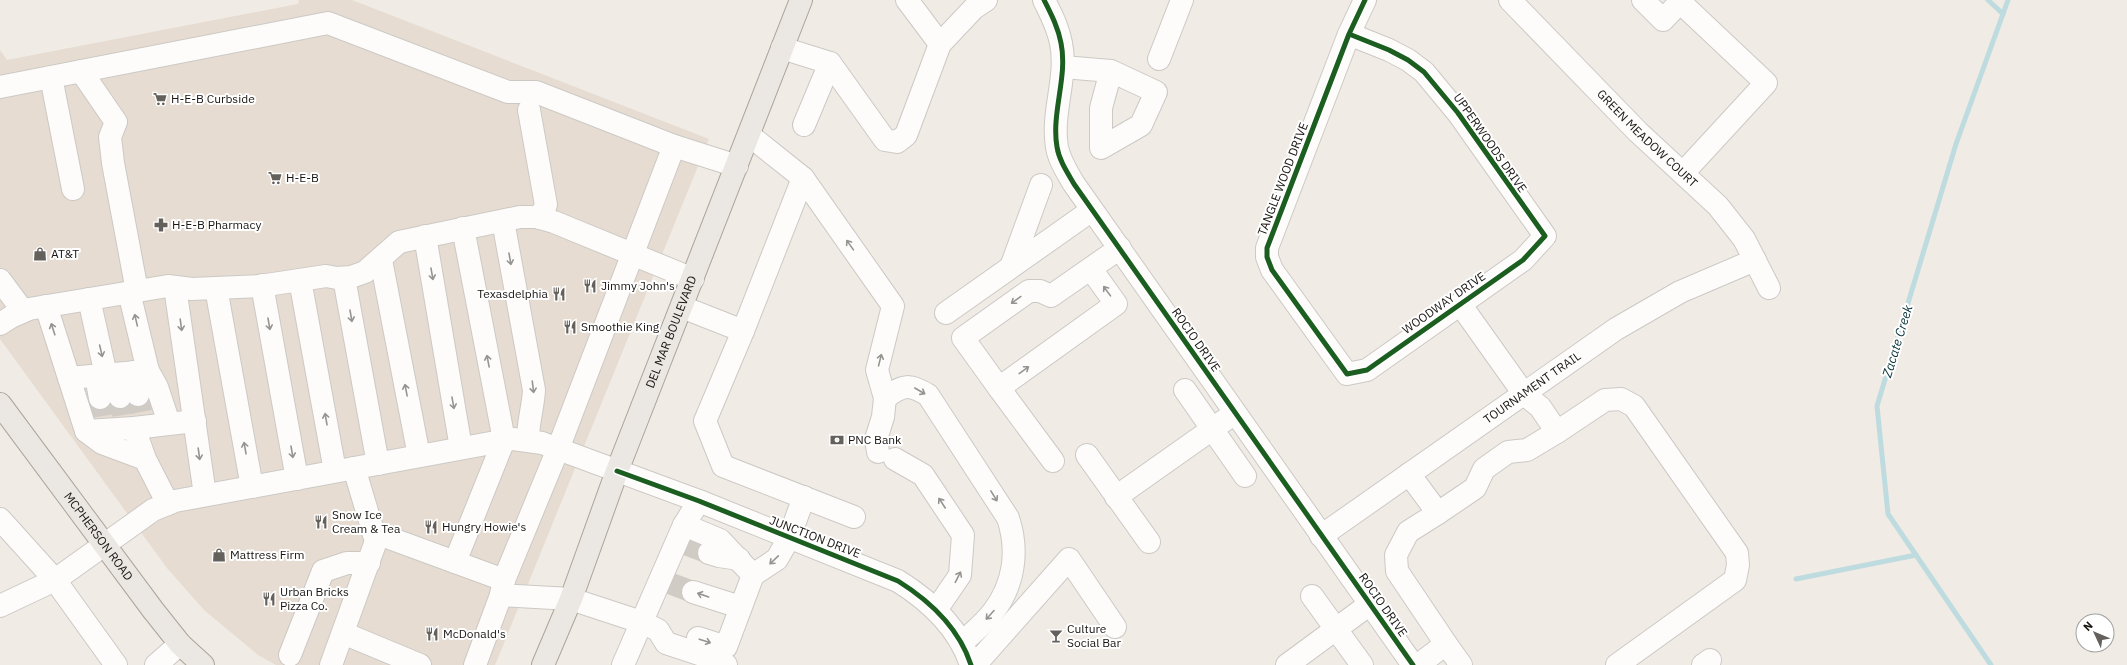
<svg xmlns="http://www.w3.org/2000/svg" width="2127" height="665" font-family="'IBM Plex Sans',sans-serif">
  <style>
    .built { fill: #e6dcd1 }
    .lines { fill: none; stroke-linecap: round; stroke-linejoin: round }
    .stream { stroke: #bedcdf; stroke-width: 5 }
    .minor-tunnel { stroke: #d0cbc5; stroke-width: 22; stroke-dasharray: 22 11; stroke-linecap: butt }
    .minor-casing { stroke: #ccc9c5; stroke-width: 24 }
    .major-casing { stroke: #aca499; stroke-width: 24 }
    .minor { stroke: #fdfcfb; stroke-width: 22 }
    .major { stroke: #ebe7e2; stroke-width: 22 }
    .cycleway-casing { stroke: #fff; stroke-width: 8 }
    .cycleway { stroke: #1b5e20; stroke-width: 5 }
    .oneway { stroke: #969492 }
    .labels { text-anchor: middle; stroke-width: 4; stroke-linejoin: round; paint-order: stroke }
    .poi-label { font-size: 12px; fill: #181512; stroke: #fff; text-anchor: start }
    .street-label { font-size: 12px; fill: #181512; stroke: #fff }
    .water-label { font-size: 13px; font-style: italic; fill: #083339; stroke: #fff }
  </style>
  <rect width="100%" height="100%" fill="#f0ebe5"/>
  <path class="built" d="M299,0H352L709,139L495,665H276L258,655L204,610L167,568L0,339V50L7,60L298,4Z"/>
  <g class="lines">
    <g class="stream">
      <path d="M1988,0L2003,14"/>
      <path d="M1796,579L1916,555"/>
      <path d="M1991,665L1888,514L1877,406L1956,144L2008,0"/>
    </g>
    <g class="minor-tunnel">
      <path d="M138,395L141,412"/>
      <path d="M120,397L123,415"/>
      <path d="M100,398L103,416"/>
      <path d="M685,544L709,553"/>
      <path d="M669,583L693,592"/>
    </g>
    <g class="minor-casing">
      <g id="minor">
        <path d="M907,0L940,44"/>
        <path d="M1044,0C1051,14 1058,27 1061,43C1068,77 1051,113 1057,147C1059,160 1067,172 1074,184L1413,665"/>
        <path id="s1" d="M1510,0L1638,132L1718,206L1744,239L1769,288"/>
        <path d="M1643,0L1663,20L1680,2L1766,83L1683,173"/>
        <path d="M1349,34L1389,50L1408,60L1424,72L1458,113L1545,236L1523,260L1367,370L1347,374L1272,270L1267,257V248L1349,34L1365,0"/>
        <path d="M782,48L830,63L885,140L897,142L906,135L940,44L974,8L986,0"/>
        <path d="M1159,59L1182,0"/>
        <path d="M1063,67L1111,71L1156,92L1141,125L1101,148V108L1111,71"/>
        <path d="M81,71L116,122L110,137L113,163L137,291"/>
        <path d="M51,77L73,189"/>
        <path d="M0,87L328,23L508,92H536L674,146L737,166"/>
        <path d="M529,110L546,205L540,218"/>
        <path d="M804,125L830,63"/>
        <path d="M749,135L803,178L893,306L877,370L885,398L883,417L876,439L878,452"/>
        <path d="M503,221L534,390C533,408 528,421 528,440"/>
        <path d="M425,236L461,448"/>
        <path d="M381,260L419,456"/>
        <path d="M1011,267L1041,185"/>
        <path d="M1091,269L1116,304L999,388L963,338L1029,291H1040L1051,296L1120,248"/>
        <path d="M344,278L378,464"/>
        <path d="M0,280L23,311"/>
        <path d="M300,280L335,471"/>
        <path d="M262,285L297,479"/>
        <path d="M175,287L205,495"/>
        <path d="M216,288L252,487"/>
        <path d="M129,292L148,371L157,387L169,423"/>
        <path d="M89,299L106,375"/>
        <path d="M46,306L86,431L134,428"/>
        <path d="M682,307L743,331L705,421L723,466L854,517"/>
        <path d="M946,313L1092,210"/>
        <path d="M0,324L11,317L29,309L168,286L192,289L260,286L326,276L337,278L351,277L365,272L399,242L520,217H536L554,222L693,279"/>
        <path d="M743,331L803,178"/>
        <path d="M134,372L138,395"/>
        <path d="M117,374L120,397"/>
        <path d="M96,376L100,398"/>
        <path d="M69,378L148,371"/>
        <path d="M999,388L1053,461"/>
        <path d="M1185,390L1245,476"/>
        <path d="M885,398C904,384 909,384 928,395L1008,518C1019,551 1014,585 993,612C984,624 972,633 962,643"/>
        <path d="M86,431L102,443L145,459"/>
        <path d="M1557,432L1605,400L1621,399L1634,406L1737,553L1738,565L1735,580L1617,665"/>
        <path d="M1087,455L1149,542"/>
        <path d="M895,459L923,475L963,535L960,575L936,610"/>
        <path d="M1409,474L1438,513L1408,532L1396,555L1397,571L1446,644L1418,665"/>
        <path d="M1116,497L1235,413"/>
        <path d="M168,504L145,459L134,428L195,421"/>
        <path d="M1438,513L1475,488L1484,469L1508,452L1527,450L1557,432L1540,407L1524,394L1460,304"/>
        <path d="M0,519L55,580L116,665"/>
        <path d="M684,525L720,540L753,575"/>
        <path d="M373,532L504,580L558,449L674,146"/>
        <path id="s2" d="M1321,536L1616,329L1680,292L1755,260"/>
        <path d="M709,553L719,556L739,559"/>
        <path d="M455,562L504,440L463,228"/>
        <path d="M504,580L501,595L571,599L641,622L658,630L666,643L720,661L726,665"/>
        <path d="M693,592L740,607"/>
        <path d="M1312,596L1362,665"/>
        <path d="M0,606L55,580L153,510L175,501L513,439L542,443L699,501L898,581C930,601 959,628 971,665"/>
        <path d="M343,633L420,665"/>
        <path d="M698,638L726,647L753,575L777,559L789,538L804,497"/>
        <path d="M1446,644L1461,665"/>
        <path d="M290,655L323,571L347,563H369"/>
        <path d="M156,665L180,644"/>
        <path d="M331,665L376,541L354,468"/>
        <path d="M475,665L501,595"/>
        <path d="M623,665L684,525L699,501"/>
        <path d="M975,665L1069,559L1115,627"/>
        <path d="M1287,665L1370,604"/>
        <path d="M1703,665L1710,660"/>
      </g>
    </g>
    <g class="major-casing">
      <g id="major">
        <path id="s3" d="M0,404L153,610L180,644L203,665"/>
        <path id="s4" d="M543,665L571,599L617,471L801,0"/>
      </g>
    </g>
    <use href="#minor" class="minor"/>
    <use href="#major" class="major"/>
    <g class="cycleway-casing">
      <g id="cycleway">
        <path d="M1044,0C1051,14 1058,27 1061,43C1068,77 1051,113 1057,147C1059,160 1067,172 1074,184L1413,665"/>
        <path d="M1349,34L1389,50L1408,60L1424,72L1458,113L1545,236L1523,260L1367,370L1347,374L1272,270L1267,257V248L1349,34L1365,0"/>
        <path d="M617,471L699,501L898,581C930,601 959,628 971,665"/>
      </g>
    </g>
    <use href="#cycleway" class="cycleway"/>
  </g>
  <defs><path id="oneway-shaft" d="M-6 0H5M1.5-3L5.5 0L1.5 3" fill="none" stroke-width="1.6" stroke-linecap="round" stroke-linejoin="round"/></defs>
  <g class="oneway">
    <use href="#oneway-shaft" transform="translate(850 245) rotate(-125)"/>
    <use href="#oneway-shaft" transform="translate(510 259) rotate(80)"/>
    <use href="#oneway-shaft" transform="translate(432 274) rotate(80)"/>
    <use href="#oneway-shaft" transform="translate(1107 291) rotate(-126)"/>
    <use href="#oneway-shaft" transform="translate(1016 300) rotate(144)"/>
    <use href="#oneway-shaft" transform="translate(351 316) rotate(80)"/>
    <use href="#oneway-shaft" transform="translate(136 320) rotate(-103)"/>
    <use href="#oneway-shaft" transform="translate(269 324) rotate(80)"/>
    <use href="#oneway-shaft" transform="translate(181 325) rotate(82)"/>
    <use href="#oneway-shaft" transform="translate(53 329) rotate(-108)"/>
    <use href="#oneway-shaft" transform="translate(101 351) rotate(77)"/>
    <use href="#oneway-shaft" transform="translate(880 360) rotate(-76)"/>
    <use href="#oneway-shaft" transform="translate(488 361) rotate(-101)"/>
    <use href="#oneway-shaft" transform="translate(1024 370) rotate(-36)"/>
    <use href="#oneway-shaft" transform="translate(533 387) rotate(83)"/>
    <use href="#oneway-shaft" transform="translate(406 390) rotate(-101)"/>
    <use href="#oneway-shaft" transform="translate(920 391) rotate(30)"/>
    <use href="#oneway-shaft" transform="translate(453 403) rotate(80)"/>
    <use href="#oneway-shaft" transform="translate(326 419) rotate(-100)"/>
    <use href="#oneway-shaft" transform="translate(245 448) rotate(-100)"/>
    <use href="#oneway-shaft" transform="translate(292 452) rotate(80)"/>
    <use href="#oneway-shaft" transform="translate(199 454) rotate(82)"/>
    <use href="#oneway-shaft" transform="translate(994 496) rotate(58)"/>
    <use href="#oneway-shaft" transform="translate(942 503) rotate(-123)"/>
    <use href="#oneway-shaft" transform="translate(774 560) rotate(136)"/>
    <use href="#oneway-shaft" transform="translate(958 577) rotate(-63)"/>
    <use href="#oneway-shaft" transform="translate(703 595) rotate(-161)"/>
    <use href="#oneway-shaft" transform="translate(990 615) rotate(132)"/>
    <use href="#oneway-shaft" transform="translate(705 641) rotate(18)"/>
  </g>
  <defs>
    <g id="supermarket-bare" transform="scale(1.08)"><path d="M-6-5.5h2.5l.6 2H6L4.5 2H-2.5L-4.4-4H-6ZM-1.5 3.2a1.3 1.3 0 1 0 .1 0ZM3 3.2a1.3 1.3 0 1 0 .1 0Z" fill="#64605c" stroke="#fff" stroke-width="2.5" paint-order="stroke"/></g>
    <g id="pharmacy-bare" transform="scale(1.08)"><path d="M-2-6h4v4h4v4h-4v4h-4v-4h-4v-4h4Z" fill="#64605c" stroke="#fff" stroke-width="2.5" paint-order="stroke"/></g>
    <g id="shop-bare" transform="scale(1.08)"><path d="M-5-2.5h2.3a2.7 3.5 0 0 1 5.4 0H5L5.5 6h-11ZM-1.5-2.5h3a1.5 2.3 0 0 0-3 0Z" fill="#64605c" stroke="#fff" stroke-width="2.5" paint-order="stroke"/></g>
    <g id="restaurant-bare" transform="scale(1.08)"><path d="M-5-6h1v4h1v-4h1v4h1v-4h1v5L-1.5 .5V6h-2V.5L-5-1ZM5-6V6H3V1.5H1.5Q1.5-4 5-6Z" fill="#64605c" stroke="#fff" stroke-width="2.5" paint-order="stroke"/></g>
    <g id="bank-bare" transform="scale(1.08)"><path d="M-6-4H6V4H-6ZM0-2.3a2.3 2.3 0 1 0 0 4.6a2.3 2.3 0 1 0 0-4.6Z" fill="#64605c" stroke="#fff" stroke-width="2.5" paint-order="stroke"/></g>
    <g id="bar-bare" transform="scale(1.08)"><path d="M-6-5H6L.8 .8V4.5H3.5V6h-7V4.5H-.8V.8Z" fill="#64605c" stroke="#fff" stroke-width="2.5" paint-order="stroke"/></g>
  </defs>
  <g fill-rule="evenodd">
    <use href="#supermarket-bare" x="160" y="99"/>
    <use href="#supermarket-bare" x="275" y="178"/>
    <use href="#pharmacy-bare" x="161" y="225"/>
    <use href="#shop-bare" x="40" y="254"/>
    <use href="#restaurant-bare" x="590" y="286"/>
    <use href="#restaurant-bare" x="559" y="294"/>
    <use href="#restaurant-bare" x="570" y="327"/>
    <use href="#bank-bare" x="837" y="440"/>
    <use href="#restaurant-bare" x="321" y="522"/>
    <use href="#restaurant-bare" x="431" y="527"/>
    <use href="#shop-bare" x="219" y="555"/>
    <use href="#restaurant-bare" x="269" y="599"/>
    <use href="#restaurant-bare" x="432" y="634"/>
    <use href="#bar-bare" x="1056" y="636"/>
  </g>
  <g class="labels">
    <g class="poi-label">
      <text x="171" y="103">H-E-B Curbside</text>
      <text x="286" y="182">H-E-B</text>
      <text x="172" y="229">H-E-B Pharmacy</text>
      <text x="51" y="258">AT&amp;T</text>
      <text x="601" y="290">Jimmy John's</text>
      <text x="548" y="298" text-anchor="end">Texasdelphia</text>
      <text x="581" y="331">Smoothie King</text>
      <text x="848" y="444">PNC Bank</text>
      <text x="332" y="519">Snow Ice<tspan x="332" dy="14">Cream &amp; Tea</tspan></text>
      <text x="442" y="531">Hungry Howie's</text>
      <text x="230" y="559">Mattress Firm</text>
      <text x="280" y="596">Urban Bricks<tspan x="280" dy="14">Pizza Co.</tspan></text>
      <text x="1067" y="633">Culture<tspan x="1067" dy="14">Social Bar</tspan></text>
      <text x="443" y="638">McDonald's</text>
    </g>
    <g class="street-label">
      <text dy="4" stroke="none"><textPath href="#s1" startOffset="195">GREEN MEADOW COURT</textPath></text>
      <text transform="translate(1490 143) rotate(55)" y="4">UPPERWOODS DRIVE</text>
      <text transform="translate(1283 179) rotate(-69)" y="4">TANGLE WOOD DRIVE</text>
      <text transform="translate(1444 303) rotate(-35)" y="4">WOODWAY DRIVE</text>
      <text dy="4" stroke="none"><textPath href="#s4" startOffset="357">DEL MAR BOULEVARD</textPath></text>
      <text transform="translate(1196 340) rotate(55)" y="4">ROCIO DRIVE</text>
      <text dy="4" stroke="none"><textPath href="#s2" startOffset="258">TOURNAMENT TRAIL</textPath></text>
      <text dy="4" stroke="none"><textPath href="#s3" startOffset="165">MCPHERSON ROAD</textPath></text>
      <text transform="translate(815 537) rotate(21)" y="4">JUNCTION DRIVE</text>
      <text transform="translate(1383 605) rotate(55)" y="4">ROCIO DRIVE</text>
    </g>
    <g class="water-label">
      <text transform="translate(1897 341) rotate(-73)" y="5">Zacate Creek</text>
    </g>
  </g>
  <g transform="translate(2095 633) rotate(314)"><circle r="19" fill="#ffffff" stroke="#a3a1a0"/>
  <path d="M0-3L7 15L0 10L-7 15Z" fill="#64605c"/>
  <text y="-6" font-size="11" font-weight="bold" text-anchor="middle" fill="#181512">N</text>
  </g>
</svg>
